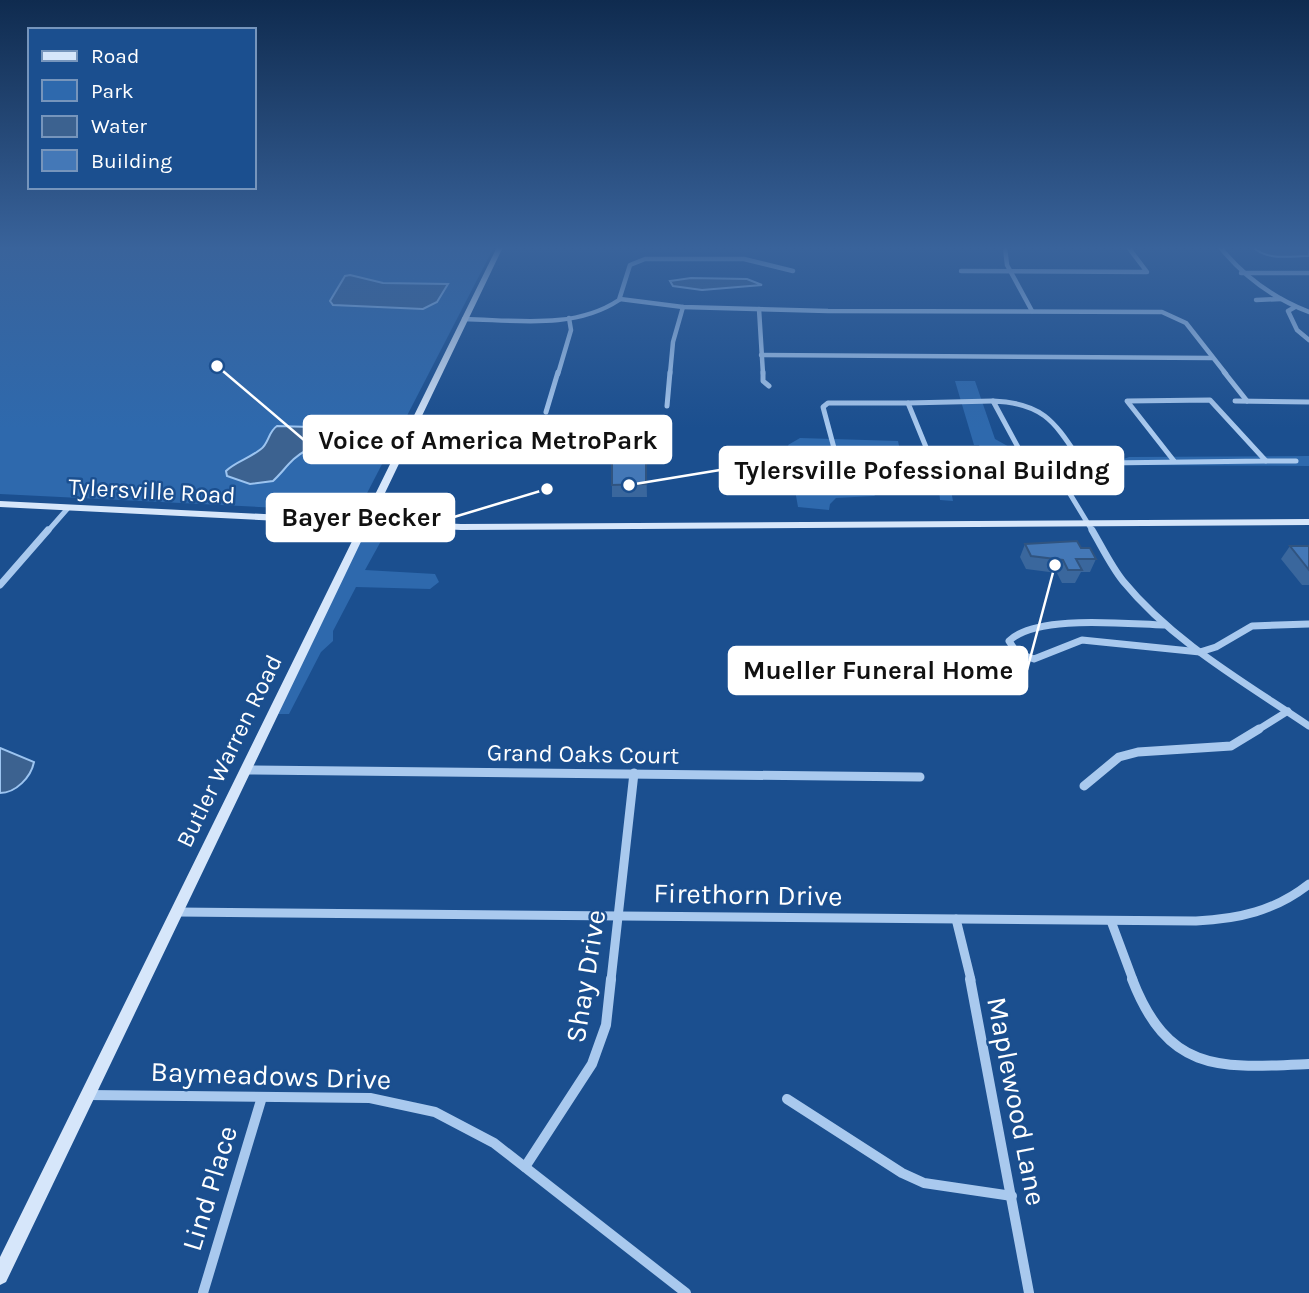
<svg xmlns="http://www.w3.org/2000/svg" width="1309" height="1293" font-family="Karla,sans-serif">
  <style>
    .green { fill: #2e69ad }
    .water { fill: #3c6290; stroke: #9cc4f0; stroke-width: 2 }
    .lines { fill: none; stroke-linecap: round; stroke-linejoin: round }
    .minor-far4 { stroke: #a9c9ee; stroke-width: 4.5 }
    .minor-far3 { stroke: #a9c9ee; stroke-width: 5 }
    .minor-far2 { stroke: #a9c9ee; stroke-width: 7 }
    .minor-far1 { stroke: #a9c9ee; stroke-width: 9 }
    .minor { stroke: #a9c9ee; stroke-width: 10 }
    .secondary { fill: #d6e6fa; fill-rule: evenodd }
    .wall { fill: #3a679d }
    .shaded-wall { fill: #305480 }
    .building { fill: #4478b7; stroke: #305480; stroke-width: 2 }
    .labels { text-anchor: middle; stroke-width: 5; stroke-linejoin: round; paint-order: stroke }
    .street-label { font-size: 24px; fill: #fff; stroke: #1b4f8f }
    .near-street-label { font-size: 28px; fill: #fff; stroke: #1b4f8f }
    .leader { fill: none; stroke: #fff; stroke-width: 2.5 }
    .callout-dot { fill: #fff; stroke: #1b4f8f; stroke-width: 2.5 }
    .callout { fill: #fff; stroke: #fff; stroke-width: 2.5 }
    .callout-label { font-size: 26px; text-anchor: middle; font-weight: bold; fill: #111 }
  </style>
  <rect width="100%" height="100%" fill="#1b4f8f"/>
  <g class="green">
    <path d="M0,247H494L363,501L354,509L339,511L0,494Z"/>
    <path d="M955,381H975L995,439L1013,449L998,447L989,455L982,453L979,445H974Z"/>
    <path d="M800,438L898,441L904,469L926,470L930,466L963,457L965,471L936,472L939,478L949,480L953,501L940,500L939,489L925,481H894L874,496L836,498L830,504L829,510L798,507L792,473L798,462L788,445Z"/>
    <path d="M1309,456V466L1134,465L1118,461L1129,457Z"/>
    <path d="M365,523L416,526L386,532L365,570L435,574L439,582L430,589L356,587L333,631V641L321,652L289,714H272Z"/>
  </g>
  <g class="water">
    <path d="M1253,247H1309V256C1290,256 1267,261 1253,247Z"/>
    <path d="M350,275L383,283L448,284L437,302L423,309L333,305L330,301L345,276Z"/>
    <path d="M691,278L747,279L762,285L702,290L673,286L670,281Z"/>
    <path d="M337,423L350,425L355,431C340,441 322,442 307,450C291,458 285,470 273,481L250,484L227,476L226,471C235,462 250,458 261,449C269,443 268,432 277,426L311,427Z"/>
    <path d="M0,748L34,762C31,777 16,793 0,793Z"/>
  </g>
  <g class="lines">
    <g class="minor-far4">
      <path d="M1005,247L1007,265L1032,311"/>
      <path d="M1220,247C1244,277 1273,298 1309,312"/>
      <path d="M961,271L1147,272L1128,247"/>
      <path d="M1241,273H1309"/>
      <path d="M620,299L683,307L828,311L1162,312L1186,323L1226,374"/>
      <path d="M1256,300L1281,299"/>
      <path d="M1295,307L1288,311L1297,330L1309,340"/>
      <path d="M759,309L763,374"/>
      <path d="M464,319C515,320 574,330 619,300L630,265L645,259H744L793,271"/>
      <path d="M761,355L1212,358"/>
      <path d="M558,374L571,330L569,318"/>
      <path d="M670,374L673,342L683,307"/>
    </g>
    <g class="minor-far3">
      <path d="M763,372V381L769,386"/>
      <path d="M1224,372L1247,401"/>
      <path d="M993,401L908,403L928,452L966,453L1027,464L1266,461L1210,400L1127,401L1174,461"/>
      <path d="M1235,401L1309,402"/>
      <path d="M908,403H828L823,407L834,448L839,451L928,452"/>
      <path d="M667,406L670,372"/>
      <path d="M546,412L558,372"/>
      <path d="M1266,461H1296"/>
      <path d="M1082,463C1055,423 1045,403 993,401L1027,464L1034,471L1064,484L1093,532"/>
      <path d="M1064,484L1084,469L1082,463"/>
      <path d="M47,532L68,508"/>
    </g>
    <g class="minor-far2">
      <path d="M1092,530C1102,547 1111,566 1123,581C1173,642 1244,682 1309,726"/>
      <path d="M0,585L48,530"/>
      <path d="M1164,625C1126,624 1036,614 1009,641L1017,653L1034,659L1082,640L1200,652L1216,647L1252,626L1309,624"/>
      <path d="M1256,731L1288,711"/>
    </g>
    <g class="minor-far1">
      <path d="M246,770L920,777"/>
      <path d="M1084,786L1119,757L1138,752L1231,746L1259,729"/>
      <path d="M177,912L1196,921C1238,919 1275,911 1309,884"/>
      <path d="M956,919L971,980"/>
      <path d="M1111,921L1133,980"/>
      <path d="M611,980L634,773"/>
    </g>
    <g class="minor">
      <path d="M970,979L1029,1293"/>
      <path d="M1132,979C1169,1074 1220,1068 1309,1064"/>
      <path d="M88,1095L370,1098L435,1112L494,1143L686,1293"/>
      <path d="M787,1099L902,1173L924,1183L1012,1196"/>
      <path d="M525,1167L592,1064L606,1025L611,979"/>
      <path d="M203,1293L262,1097"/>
    </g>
    <path class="secondary" d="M497,247H503L372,520L461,524L1309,519V525L461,530L369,525L6,1282L0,1285V1257L360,525L0,507V501L363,519Z"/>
  </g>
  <g class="wall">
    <path d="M457,425L459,438L456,445L433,444L431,431Z"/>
    <path d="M646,459L647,497H612V485Z"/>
    <path d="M1025,544L1081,548L1096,559L1090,572H1081L1075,583H1062L1057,573L1026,569L1020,557Z"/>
    <path d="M1290,546H1309V585H1302L1281,559Z"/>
  </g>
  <path class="shaded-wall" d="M457,425L459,438L456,445L454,432Z"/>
  <g class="building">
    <path d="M612,459H646V484L612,485Z"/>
    <path d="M1077,541L1081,548H1090L1096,559H1076L1082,570H1068L1063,560L1031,556L1025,544Z"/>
    <path d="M1290,546H1309V570Z"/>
  </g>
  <linearGradient id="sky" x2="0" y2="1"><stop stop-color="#0f2b4f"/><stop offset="0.58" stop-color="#39639b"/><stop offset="1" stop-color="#39639b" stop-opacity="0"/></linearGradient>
  <rect width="1309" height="428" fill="url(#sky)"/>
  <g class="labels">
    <g class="street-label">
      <text transform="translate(152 491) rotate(3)" y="8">Tylersville Road</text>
      <text transform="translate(229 751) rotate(-64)" y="8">Butler Warren Road</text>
      <text transform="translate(583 754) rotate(1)" y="8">Grand Oaks Court</text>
    </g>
    <g class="near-street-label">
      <text transform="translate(748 894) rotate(1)" y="10">Firethorn Drive</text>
      <text transform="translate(585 976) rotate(-81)" y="10">Shay Drive</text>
      <text transform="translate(271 1075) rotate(2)" y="10">Baymeadows Drive</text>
      <text transform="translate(1017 1101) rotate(79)" y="10">Maplewood Lane</text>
      <text transform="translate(209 1188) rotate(-73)" y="10">Lind Place</text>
    </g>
  </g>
  <path class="leader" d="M217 366L304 440M629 485L720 470M547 489L454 517M1055 565L1027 670"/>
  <g class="callout-dot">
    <circle cx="217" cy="366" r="7"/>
    <circle cx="629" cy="485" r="7"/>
    <circle cx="547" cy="489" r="7"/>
    <circle cx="1055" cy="565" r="7"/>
  </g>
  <g class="callout">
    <rect x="304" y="416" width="367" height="47" rx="7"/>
    <rect x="720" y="447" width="403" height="47" rx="7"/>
    <rect x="267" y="494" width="187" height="47" rx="7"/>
    <rect x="729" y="647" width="298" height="47" rx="7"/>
  </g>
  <g class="callout-label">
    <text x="488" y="449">Voice of America MetroPark</text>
    <text x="922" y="479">Tylersville Pofessional Buildng</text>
    <text x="361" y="526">Bayer Becker</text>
    <text x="878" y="679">Mueller Funeral Home</text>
  </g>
  <rect x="28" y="28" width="228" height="161" fill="#1b4f8f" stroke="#7695bc" stroke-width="2"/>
  <rect x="42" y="51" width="35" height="10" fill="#d6e6fa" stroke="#7695bc" stroke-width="2"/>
  <text x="91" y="63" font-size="21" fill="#ffffff">Road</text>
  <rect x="42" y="80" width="35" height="21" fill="#2e69ad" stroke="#7695bc" stroke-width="2"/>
  <text x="91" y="98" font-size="21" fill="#ffffff">Park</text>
  <rect x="42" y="116" width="35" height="21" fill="#3c6290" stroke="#7695bc" stroke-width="2"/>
  <text x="91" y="133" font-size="21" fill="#ffffff">Water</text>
  <rect x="42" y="150" width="35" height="21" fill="#4478b7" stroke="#7695bc" stroke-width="2"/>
  <text x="91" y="168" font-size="21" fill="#ffffff">Building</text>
</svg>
